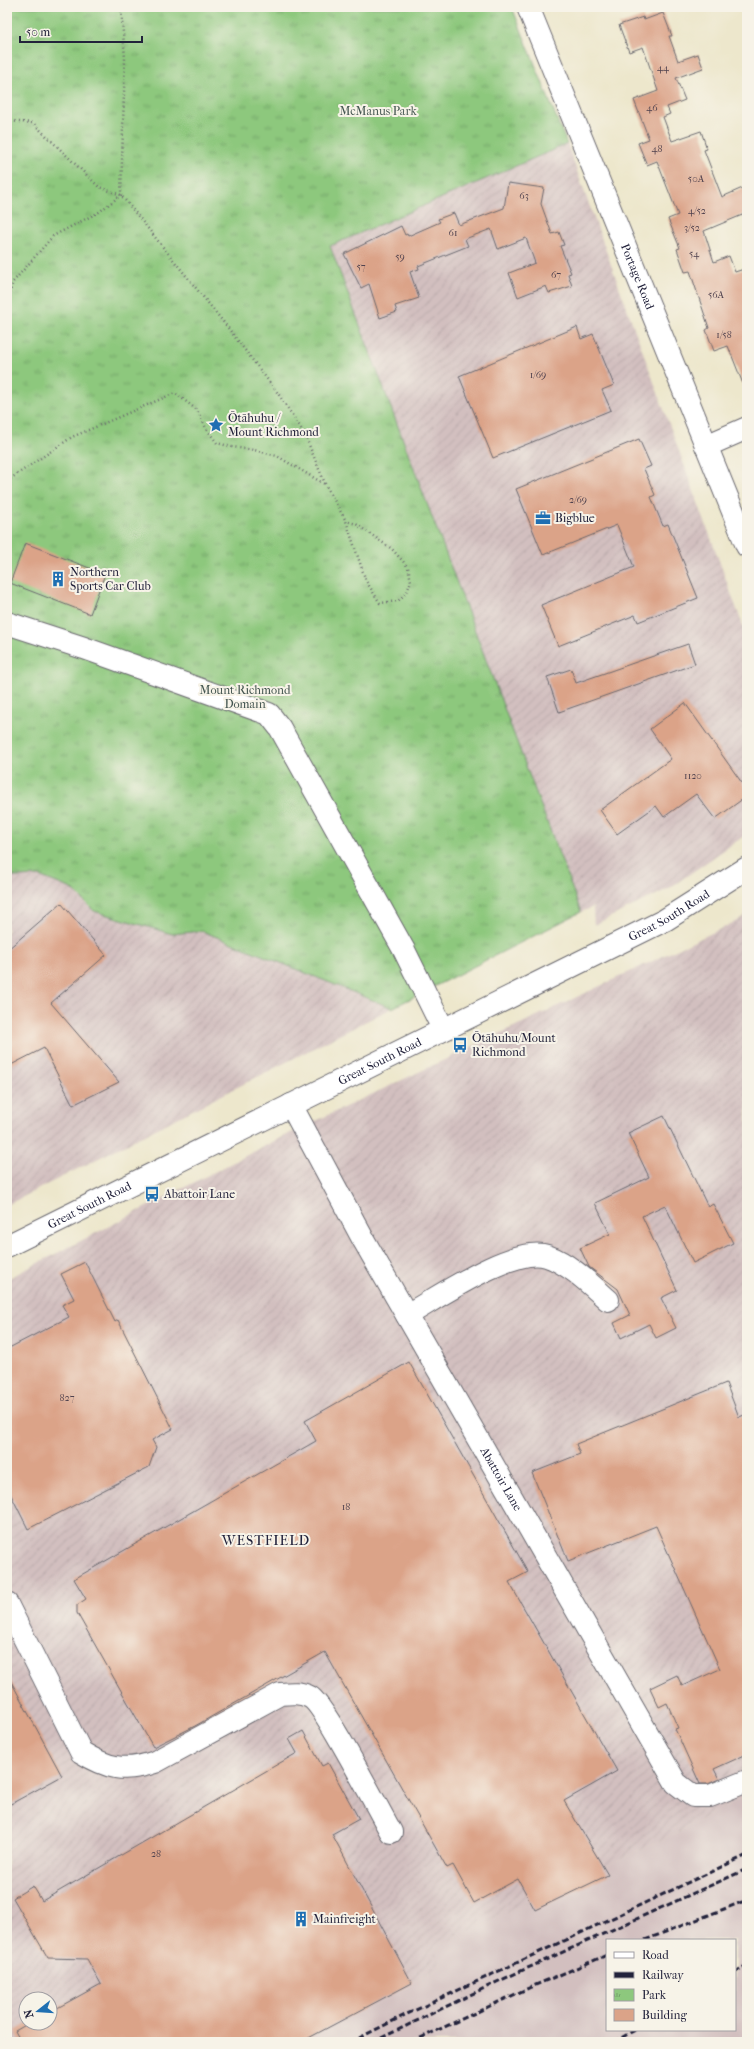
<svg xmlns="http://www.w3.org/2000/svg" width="754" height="2049" font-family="'IM FELL French Canon',serif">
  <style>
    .industrial { fill: url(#industrial-furrows); fill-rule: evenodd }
    .railway { fill: #d2bfbf; fill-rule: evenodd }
    .park { fill: url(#park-tufts); stroke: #58755c }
    .building { fill: #dba388 }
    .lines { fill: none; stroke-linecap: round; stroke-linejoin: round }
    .minor-casing { stroke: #69676e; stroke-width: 24 }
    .major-casing { stroke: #69676e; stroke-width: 24 }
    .path { stroke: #69676e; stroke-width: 2.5; stroke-dasharray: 1 3; stroke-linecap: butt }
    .minor { stroke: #fff; stroke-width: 22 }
    .major { stroke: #fff; stroke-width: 22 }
    .rail { stroke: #22223b; stroke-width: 3; stroke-dasharray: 6 3; stroke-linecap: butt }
    .labels { text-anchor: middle; stroke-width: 4; stroke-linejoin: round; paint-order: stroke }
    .number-label { font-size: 10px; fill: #50424e }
    .park-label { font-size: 12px; fill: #42544f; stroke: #f7f3e8 }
    .street-label { font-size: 12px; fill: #22223b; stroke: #f7f3e8 }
    .poi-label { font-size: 12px; fill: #22223b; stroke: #f7f3e8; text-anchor: start }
    .quarter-label { font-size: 14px; letter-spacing: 1px; fill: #22223b; stroke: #f7f3e8 }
  </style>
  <defs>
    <pattern id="industrial-furrows" width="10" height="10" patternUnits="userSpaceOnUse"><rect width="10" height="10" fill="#d2bfbf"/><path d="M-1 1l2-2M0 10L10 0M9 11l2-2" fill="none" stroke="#b4a4a5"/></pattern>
    <pattern id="park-tufts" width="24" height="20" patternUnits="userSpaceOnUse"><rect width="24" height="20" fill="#8dc87d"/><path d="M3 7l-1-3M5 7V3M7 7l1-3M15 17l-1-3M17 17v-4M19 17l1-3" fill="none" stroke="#73a268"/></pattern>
  </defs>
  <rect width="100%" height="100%" fill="#f7f3e8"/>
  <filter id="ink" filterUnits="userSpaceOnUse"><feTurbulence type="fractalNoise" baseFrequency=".025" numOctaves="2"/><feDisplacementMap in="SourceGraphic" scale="8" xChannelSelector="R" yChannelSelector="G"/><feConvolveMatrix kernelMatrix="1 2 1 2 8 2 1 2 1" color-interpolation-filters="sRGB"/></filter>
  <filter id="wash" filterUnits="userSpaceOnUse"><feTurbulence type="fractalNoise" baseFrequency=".012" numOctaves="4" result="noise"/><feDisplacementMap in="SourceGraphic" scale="16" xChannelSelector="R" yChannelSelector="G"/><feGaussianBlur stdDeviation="0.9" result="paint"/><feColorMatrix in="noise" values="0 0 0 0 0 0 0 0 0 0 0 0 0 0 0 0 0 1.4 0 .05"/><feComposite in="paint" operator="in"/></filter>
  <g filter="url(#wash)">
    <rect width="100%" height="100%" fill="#ede7cc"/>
    <g class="industrial">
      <path d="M567,144L747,637V834L668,889L594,925L593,907L581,912L330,246Z"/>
      <path d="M7,873L16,877L39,876L72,889L94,911L172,934L202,930L392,1008L7,1205Z"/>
      <path d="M747,914V1804L741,1798L678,1832L434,1948L443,1966L301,2042H7V1279L282,1137L737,921ZM26,1999H50V2023H26Z"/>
    </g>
    <path class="railway" d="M741,1798L747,1804V2042H301L443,1966L433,1948L678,1832ZM607,1940H735V2030H607Z"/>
    <path class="park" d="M7,7H512L567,144L330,246L581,912L392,1008L202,931L172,934L94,911L72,889L39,876L16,877L7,873Z"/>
    <g id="blocks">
      <g class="building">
        <path d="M663,13L672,36H669L678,61L698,54L703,68L676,78L685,100L667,107L670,114L663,117L672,141L701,131L707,149L704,150L722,197L747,186V213L704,231L714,262L729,256L735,272L747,268V394L728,346L714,351L706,330L709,328L690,271L685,272L677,249L680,248L668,219L678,215L657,161L647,165L638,143L649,139L634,100L658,91L643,47L629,52L619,25L643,17L644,20Z"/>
        <path d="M508,183L544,188L541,204L552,234L559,232L564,245L560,246L571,273L568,274L572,286L549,293L546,286L518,297L509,273L535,263L526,238L498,249L491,229L465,239L468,246L418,266L419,269L410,272L419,298L395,306L397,312L380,318L369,284L361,288L344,254L401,226L405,235L407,234L408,236L440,222L438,219L454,213L459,225L504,208Z"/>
        <path d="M577,327L581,339L593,334L614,385L602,390L611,410L493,458L459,376Z"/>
        <path d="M639,439L651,466L644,469L655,495L651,497L663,526L668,524L698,598L638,622L635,615L558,646L541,605L634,567L617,525L543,555L516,489Z"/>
        <path d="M25,543L105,574L90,614L10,583Z"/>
        <path d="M688,644L695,664L559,712L547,677L571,669L576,683Z"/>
        <path d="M685,703L747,790V796L715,819L696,794L664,817L656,806L617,834L600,810L671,759L650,729Z"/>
        <path d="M61,903L106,955L51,1003L119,1082L73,1105L44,1048L7,1067V950Z"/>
        <path d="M664,1116L708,1207L713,1204L733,1243L693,1263L665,1205L642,1216L677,1290L661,1298L676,1328L656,1338L649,1324L621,1338L614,1323L630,1315L618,1289L589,1267L580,1248L610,1234L595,1203L649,1177L628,1133Z"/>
        <path d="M85,1262L115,1322L118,1320L173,1429L152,1440L156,1447L149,1467L28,1529L7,1487V1349L69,1317L62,1305L74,1299L61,1274Z"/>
        <path d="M409,1362L528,1572L509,1582L617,1771L564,1801L608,1875L535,1910L518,1879L474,1903L453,1865L447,1868L325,1652L195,1726L153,1747L77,1613V1605L86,1599L74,1579L316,1441L305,1421Z"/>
        <path d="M726,1383L739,1417L747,1414V1754L714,1769L719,1779L708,1784H700L675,1729L678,1728L667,1703L659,1707L650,1688L677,1675L682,1686L720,1669L656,1526L568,1561L532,1473L580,1454L576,1444Z"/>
        <path d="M7,1674L62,1776L7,1806Z"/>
        <path d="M303,1731L322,1766L328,1763L359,1819L332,1834L412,1983L301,2042H21L15,2031L29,2023H50V2012L101,1984L87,1959L48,1958L13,1898L33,1886L42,1901L297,1753L289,1739Z"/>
      </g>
    </g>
  </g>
  <g filter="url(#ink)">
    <use href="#blocks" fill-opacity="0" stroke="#69676e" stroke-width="1"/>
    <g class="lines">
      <g class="minor-casing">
        <g id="minor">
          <path id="s1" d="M528,7L747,546"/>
          <path d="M706,446L747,428"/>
          <path d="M7,623L84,648L269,714L280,728L404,950L443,1029"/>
          <path id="s2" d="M291,1105L363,1239L676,1783L693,1796H710L747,1781"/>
          <path d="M407,1315C437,1298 514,1245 547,1256C570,1264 590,1284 608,1300"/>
          <path d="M7,1604L81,1752C107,1768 124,1773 155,1762L280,1694C291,1693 300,1692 310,1697C324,1704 379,1811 391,1832"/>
        </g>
      </g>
      <g class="major-casing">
        <g id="major">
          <path id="s3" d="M7,1246L665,920L747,868"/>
        </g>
      </g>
      <g class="path">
        <path d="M7,121L33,123L99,187L121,195L225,324L277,392L304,433L326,486L346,521L366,581L380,603L398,601L407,592L411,581L408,567L392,549L356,524L346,521"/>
        <path d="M7,301L13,282L53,236L99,212L121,195L125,58L121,7"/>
        <path d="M7,481L72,437L175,393L197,410L206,428L217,443L232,447L254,450L277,456L326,485"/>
      </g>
      <use href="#minor" class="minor"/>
      <use href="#major" class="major"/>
      <g class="rail">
        <path d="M645,1940L747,1900"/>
        <path d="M735,1972L747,1965"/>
        <path d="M351,2042L403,2016L747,1855"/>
        <path d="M373,2042L499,1981L747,1869"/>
        <path d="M412,2042L531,1987L607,1955"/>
        <path d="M614,2042L635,2030"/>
      </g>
    </g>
  </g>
  <defs>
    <g id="sight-bare" transform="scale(1.2)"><path d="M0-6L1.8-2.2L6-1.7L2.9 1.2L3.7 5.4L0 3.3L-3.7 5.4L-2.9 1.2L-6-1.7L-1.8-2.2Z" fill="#1f6fb2" stroke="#f7f3e8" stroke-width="2.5" paint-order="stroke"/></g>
    <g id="office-bare" transform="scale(1.2)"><path d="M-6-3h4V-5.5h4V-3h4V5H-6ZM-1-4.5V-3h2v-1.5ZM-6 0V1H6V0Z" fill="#1f6fb2" stroke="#f7f3e8" stroke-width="2.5" paint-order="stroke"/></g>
    <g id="building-bare" transform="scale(1.2)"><path d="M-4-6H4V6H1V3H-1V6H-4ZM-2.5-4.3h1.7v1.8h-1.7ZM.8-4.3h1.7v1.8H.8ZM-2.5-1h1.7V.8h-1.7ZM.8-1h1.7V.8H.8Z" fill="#1f6fb2" stroke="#f7f3e8" stroke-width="2.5" paint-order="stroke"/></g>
    <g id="bus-bare" transform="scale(1.2)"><path d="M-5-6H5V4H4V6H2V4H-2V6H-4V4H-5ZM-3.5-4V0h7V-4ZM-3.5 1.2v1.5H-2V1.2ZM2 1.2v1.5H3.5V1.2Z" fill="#1f6fb2" stroke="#f7f3e8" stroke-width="2.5" paint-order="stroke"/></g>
  </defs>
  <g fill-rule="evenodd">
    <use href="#sight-bare" x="216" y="425"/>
    <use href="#office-bare" x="543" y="518"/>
    <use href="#building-bare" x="58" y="579"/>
    <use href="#bus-bare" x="460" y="1045"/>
    <use href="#bus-bare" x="152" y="1194"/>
    <use href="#building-bare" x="301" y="1919"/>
  </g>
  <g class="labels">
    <g class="number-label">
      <text x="663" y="71">44</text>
      <text x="652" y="111">46</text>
      <text x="657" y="152">48</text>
      <text x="696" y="182">50A</text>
      <text x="524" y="199">63</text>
      <text x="697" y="214">4/52</text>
      <text x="692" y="231">3/52</text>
      <text x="453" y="236">61</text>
      <text x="694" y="257">54</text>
      <text x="400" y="260">59</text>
      <text x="361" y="270">57</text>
      <text x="556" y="278">67</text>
      <text x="716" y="298">56A</text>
      <text x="724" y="338">1/58</text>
      <text x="538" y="378">1/69</text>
      <text x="578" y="503">2/69</text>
      <text x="693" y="779">1120</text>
      <text x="67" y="1401">827</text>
      <text x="346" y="1510">18</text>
      <text x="156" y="1857">28</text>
    </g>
    <g class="park-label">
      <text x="378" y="115">McManus Park</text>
      <text x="245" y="694">Mount Richmond<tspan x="245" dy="14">Domain</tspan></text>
    </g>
    <g class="street-label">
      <text dy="4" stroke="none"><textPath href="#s1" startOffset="291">Portage Road</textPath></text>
      <text dy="4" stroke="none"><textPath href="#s3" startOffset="740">Great South Road</textPath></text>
      <text dy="4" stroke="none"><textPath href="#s3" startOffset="416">Great South Road</textPath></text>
      <text dy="4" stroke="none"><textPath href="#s3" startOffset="92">Great South Road</textPath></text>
      <text dy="4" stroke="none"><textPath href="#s2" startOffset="429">Abattoir Lane</textPath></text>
    </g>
    <g class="poi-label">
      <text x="228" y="422">Ōtāhuhu /<tspan x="228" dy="14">Mount Richmond</tspan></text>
      <text x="555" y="522">Bigblue</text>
      <text x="70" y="576">Northern<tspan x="70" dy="14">Sports Car Club</tspan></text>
      <text x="472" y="1042">Ōtāhuhu/Mount<tspan x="472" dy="14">Richmond</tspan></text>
      <text x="164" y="1198">Abattoir Lane</text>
      <text x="313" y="1923">Mainfreight</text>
    </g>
    <g class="quarter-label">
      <text x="266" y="1545">WESTFIELD</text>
    </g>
  </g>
  <rect width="754" height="2049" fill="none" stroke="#f7f3e8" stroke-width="24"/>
  <rect x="606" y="1939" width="130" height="92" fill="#f7f3e8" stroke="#a29fa3"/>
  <rect x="614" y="1952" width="20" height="6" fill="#ffffff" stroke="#a29fa3"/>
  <text x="642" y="1959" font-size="12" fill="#22223b">Road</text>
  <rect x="614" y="1972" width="20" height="6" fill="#22223b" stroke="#a29fa3"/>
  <text x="642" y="1979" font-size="12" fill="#22223b">Railway</text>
  <rect x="614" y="1989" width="20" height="12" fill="url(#park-tufts)" stroke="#a29fa3"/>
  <text x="642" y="1999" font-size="12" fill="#22223b">Park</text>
  <rect x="614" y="2009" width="20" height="12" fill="#dba388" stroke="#a29fa3"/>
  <text x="642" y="2019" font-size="12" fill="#22223b">Building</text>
  <g transform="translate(38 2011) rotate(253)"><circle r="19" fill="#f7f3e8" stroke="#a29fa3"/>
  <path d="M0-3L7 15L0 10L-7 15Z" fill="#1f6fb2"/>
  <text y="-6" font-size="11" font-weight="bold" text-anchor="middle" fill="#22223b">N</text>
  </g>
  <path d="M20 36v6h122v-6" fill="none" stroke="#22223b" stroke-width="2"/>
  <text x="26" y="36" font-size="12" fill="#22223b" stroke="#f7f3e8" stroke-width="3" paint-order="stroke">50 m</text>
</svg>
